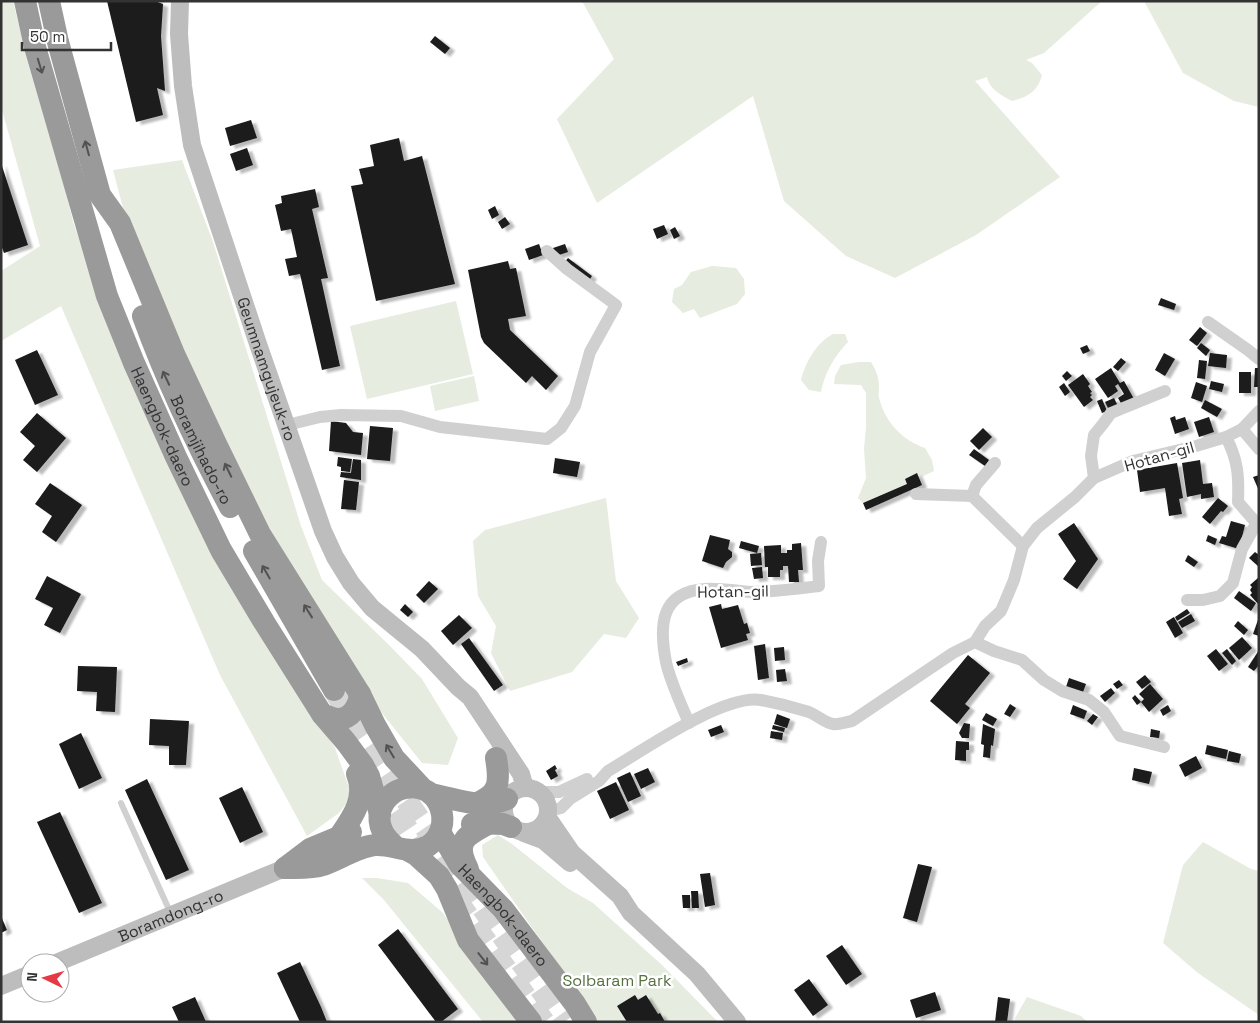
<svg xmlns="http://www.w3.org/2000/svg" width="1260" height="1023" font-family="'Space Grotesk',sans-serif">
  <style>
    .green { fill: #e6ecdf }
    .building { fill: #1a1a1a; filter: url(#shadow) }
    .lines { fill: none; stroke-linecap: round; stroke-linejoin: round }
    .highway-tunnel { stroke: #d6d6d6; stroke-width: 22; stroke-dasharray: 22 11; stroke-linecap: butt }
    .lane { stroke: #d0d0d0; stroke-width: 6 }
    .street { stroke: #d0d0d0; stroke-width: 12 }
    .secondary { stroke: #bdbdbd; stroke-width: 18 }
    .highway { stroke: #9a9a9a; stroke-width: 22 }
    .oneway { stroke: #525252 }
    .labels { text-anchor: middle; stroke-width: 5; stroke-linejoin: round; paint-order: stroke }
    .street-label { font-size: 16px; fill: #333; stroke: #fff }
    .park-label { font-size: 16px; fill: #56703f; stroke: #fff }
  </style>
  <defs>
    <filter id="shadow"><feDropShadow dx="5" dy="3" stdDeviation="1" flood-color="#0004"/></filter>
  </defs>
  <rect width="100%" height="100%" fill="#fff"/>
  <g class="green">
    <path d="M1,1H13L27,60L65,189L74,225L125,363L306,703L335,748L352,796L339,813L307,836L220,675L61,306L1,341V271L40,246L1,106Z"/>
    <path d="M582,1H1102L1044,53L1026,60L1032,63L1042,75C1038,91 1028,97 1012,101C1001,95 989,89 987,77L975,81L1060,177L976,235L895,278L846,256L784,201L753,96L597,203L557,119L614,59Z"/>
    <path d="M1144,1H1259V107L1234,101L1183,73Z"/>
    <path d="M182,160L213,242L301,526L322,580L389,645L422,679L458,738L448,765L422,763L377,707L268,539L135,253L113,170Z"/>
    <path d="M712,266L736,268L744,279L745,294L737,304L700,318L694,309L683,313L672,302L674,289L682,285L691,272Z"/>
    <path d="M456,301L473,374L367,399L350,326Z"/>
    <path d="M833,334H845L848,342C835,355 824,374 821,392L809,390L801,380C805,363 817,342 833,334Z"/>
    <path d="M859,362H871C876,370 879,377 879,387C879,391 878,395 879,398C885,422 902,440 925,448L932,460L934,471L919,478L917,474L905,479L907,484L863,503L858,498L866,478L864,449L866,427V393L861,385L834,384L835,376L841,365Z"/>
    <path d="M474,376L479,401L435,411L430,386Z"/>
    <path d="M606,498L616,581L639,618L626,638L604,634L572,672L510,691L491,653L496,626L478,596L473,541L485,530Z"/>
    <path d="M498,835L512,844L567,888L593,903L662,965L718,1022H595L562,971L483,857L482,845Z"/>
    <path d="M1203,842L1251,869L1259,871V1015L1198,973L1163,943L1183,865Z"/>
    <path d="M362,878H377L408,883L442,912L523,1022H483L384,900Z"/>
    <path d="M1027,997L1081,1016L1087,1022H1015V1018Z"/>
  </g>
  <g class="building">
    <path d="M107,1H155L163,4L161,36L165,91L157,88L163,115L136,122Z"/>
    <path d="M435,36L450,48L445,54L430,42Z"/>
    <path d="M251,120L257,138L230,146L225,128Z"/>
    <path d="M399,138L404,161L422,156L455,284L376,301L351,186L363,184L359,169L374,166L370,145Z"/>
    <path d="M247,148L253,165L236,171L230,154Z"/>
    <path d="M1,163L28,245L4,253L1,245Z"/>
    <path d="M315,189L319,207L312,209L328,278L321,279L340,366L322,370L300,274L289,276L285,259L297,257L291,229L281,231L275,205L282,203L281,196Z"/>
    <path d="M495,206L499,215L492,219L488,210Z"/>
    <path d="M505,217L510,224L502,229L498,222Z"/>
    <path d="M664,225L668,234L657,239L653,229Z"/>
    <path d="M675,227L680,236L674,239L670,230Z"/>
    <path d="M539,244L543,255L529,260L525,249Z"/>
    <path d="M565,244L568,252L556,256L553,248Z"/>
    <path d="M568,258L592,276L588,282L564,263Z"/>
    <path d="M508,261L510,269L516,268L526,316L508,319L510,330L558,376L546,390L532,376L526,383L484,343L481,337L468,270Z"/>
    <path d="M1161,298L1176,304L1174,310L1158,305Z"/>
    <path d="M1200,327L1207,333L1197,346L1189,340Z"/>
    <path d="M1201,343L1210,350L1206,356L1197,348Z"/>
    <path d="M1087,345L1090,351L1083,354L1080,348Z"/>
    <path d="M37,350L58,395L35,405L15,360Z"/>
    <path d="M1164,353L1175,359L1165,376L1155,370Z"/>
    <path d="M1210,353L1227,355L1226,368L1208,366Z"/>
    <path d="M1121,358L1126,362L1118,371L1113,367Z"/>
    <path d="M1199,360L1207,361L1205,379L1197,378Z"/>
    <path d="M1111,368L1120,383L1124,381L1134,399L1122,405L1118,398L1124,394L1118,384L1115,386L1118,391L1108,398L1095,379Z"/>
    <path d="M1255,368H1259V387H1254Z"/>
    <path d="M1067,371L1072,376L1066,381L1062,376Z"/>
    <rect x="1239" y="372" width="12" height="21"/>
    <path d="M1083,374L1090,384L1088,386L1092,392L1090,393L1092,395L1090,397L1093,400L1084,407L1068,385Z"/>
    <path d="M1211,381L1224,384L1222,392L1209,389Z"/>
    <path d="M1196,382L1207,386L1202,402L1191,398Z"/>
    <path d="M1064,383L1070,392L1065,396L1059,387Z"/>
    <path d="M1114,398L1118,406L1109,410L1105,402Z"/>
    <path d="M1102,399L1107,411L1102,413L1097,401Z"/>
    <path d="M1205,400L1222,409L1217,417L1201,408Z"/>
    <path d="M37,413L66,438L37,472L23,460L35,446L20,432Z"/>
    <path d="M1175,416L1176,420L1185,417L1189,429L1175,434L1170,418Z"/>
    <path d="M1209,417L1214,432L1199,437L1194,422Z"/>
    <path d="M331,421L346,423L353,432L363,433L361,455L329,451Z"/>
    <path d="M370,426L393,428L390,461L367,459Z"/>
    <path d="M983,428L992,437L979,450L970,441Z"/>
    <path d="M974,449L989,460L985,466L969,455Z"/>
    <path d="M338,457L352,459L350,472L341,471V467L337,466Z"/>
    <path d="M555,458L580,462L577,477L553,473Z"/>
    <path d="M353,459L361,460V480L340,477L341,472L351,473Z"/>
    <path d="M1200,460L1203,484L1212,483L1214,497L1201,499V494L1187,497L1182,463Z"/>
    <path d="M1177,463L1183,498L1179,499L1182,514L1169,516L1165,488L1140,492L1137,470Z"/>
    <path d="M917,473L922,485L866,510L863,503L907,484L905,479Z"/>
    <path d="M1259,475V491L1253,477Z"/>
    <path d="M344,480L359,482L356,510L341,509Z"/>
    <path d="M50,483L82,505L56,542L42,532L52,516L35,504Z"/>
    <path d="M1218,498L1228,506L1223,512L1221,511L1210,524L1202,517Z"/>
    <path d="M1231,521L1245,525L1239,549L1219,543L1222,536L1226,537Z"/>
    <path d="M1074,523L1098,559L1077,589L1063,579L1076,561L1058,534Z"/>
    <path d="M710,535L730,540L728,549L732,552V557L726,562L723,568L702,561Z"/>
    <path d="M1208,535L1217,539L1215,545L1206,541Z"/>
    <path d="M741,541L759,546L757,553L739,548Z"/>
    <path d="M801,543L803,570H798L799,582H789L788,566H783V570H780V577H768V567H765L764,546L781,545V553H787V550H792V544Z"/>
    <path d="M1255,552L1259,555V567L1249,558Z"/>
    <path d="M761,553L762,565L751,566L750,554Z"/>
    <path d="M1188,555L1198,562L1194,567L1185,561Z"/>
    <path d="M762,567L763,578L754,579L752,568Z"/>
    <path d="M47,576L81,594L60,633L44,625L53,608L35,599Z"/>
    <path d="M1259,577V605L1250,595L1252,593L1250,590L1252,587L1250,585Z"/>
    <path d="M429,581L438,589L424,603L416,595Z"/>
    <path d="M1239,591L1256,603L1251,611L1234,598Z"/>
    <path d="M405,604L413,612L408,617L400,610Z"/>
    <path d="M721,604L722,609L738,605L744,624L747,623L750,633L746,634L748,640L721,648L709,607Z"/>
    <path d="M1187,609L1190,613L1177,621L1175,617Z"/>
    <path d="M1191,614L1195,621L1182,628L1178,622Z"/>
    <path d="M459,615L472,628L453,645L441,631Z"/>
    <path d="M1174,617L1183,633L1175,638L1166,622Z"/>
    <path d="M1259,617V636L1253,634Z"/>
    <path d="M1238,621L1248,630L1244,635L1234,626Z"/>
    <path d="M1242,637L1252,648L1239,660L1229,648Z"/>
    <path d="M469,638L503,685L494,691L461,644Z"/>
    <path d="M765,644L769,678L758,680L754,646Z"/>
    <path d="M784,647L785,660L775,661L774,648Z"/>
    <path d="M1216,649L1228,664L1219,671L1207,656Z"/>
    <path d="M1227,649L1236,661L1232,665L1222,653Z"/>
    <path d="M1259,650V665L1254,671L1248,667Z"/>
    <path d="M968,655L990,673L965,704L970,708L957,724L930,701Z"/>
    <path d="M687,658L688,662L678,666L676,662Z"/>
    <path d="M78,666L117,667L115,712L96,711L97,692L77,691Z"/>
    <path d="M785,669L787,681L777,682L776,670Z"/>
    <path d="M1145,675L1151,682L1142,689L1136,682Z"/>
    <path d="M1069,678L1086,684L1083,692L1066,687Z"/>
    <path d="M1119,680L1123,685L1117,689L1113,684Z"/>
    <path d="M1150,684L1163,699L1149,712L1141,702L1137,705L1132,698L1135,695L1141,702L1144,699L1139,694Z"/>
    <path d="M1111,688L1115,693L1105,702L1100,696Z"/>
    <path d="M1010,704L1016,708L1010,717L1004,714Z"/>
    <path d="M1073,705L1087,711L1084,719L1070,714Z"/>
    <path d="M1168,705L1171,711L1163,716L1160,710Z"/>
    <path d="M986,713L997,719L993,726L982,720Z"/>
    <path d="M777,714L790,719L787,728L774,724Z"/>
    <path d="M1093,714L1098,717L1092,725L1087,721Z"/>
    <path d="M150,719L189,721L186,765H169V746L149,745Z"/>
    <path d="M964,723L970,724L969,738H962L959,733Z"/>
    <path d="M983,724L995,729L993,746L991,745L990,758L983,757L984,745L981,744Z"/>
    <path d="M721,725L724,732L711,737L708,730Z"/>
    <path d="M773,725L785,728L784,732L772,729Z"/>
    <path d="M1151,729L1160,731L1159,738L1150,737Z"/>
    <path d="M771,731L783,733L782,740L770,738Z"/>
    <path d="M81,733L102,778L79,789L59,744Z"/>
    <path d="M956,741L969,742V750H966V761L955,760Z"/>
    <path d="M1207,745L1228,750L1226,759L1205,754Z"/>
    <path d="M1229,751L1241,754L1239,763L1227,761Z"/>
    <path d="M1196,756L1202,768L1185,777L1179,765Z"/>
    <path d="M555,765L557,769L555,770L558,776L551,780L546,771Z"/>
    <path d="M648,768L655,782L641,789L634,774Z"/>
    <path d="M1134,768L1152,772L1149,784L1132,780Z"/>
    <path d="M630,772L641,796L628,802L617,778Z"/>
    <path d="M147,779L189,870L166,880L125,790Z"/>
    <path d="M616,782L629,810L610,819L597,791Z"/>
    <path d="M242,787L263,832L240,843L219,798Z"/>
    <path d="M60,812L102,903L79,913L37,822Z"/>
    <path d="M918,864L932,867L917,922L903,918Z"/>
    <path d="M710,873L715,905L705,907L700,874Z"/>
    <path d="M691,891H698L699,908H692Z"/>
    <path d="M682,895H690V908H683Z"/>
    <path d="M1,916L7,930L1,933Z"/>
    <path d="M398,929L458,1009L441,1022H436L378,945Z"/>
    <path d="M842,945L862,974L846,985L826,956Z"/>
    <path d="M300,962L321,1007L327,1022H300L277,973Z"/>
    <path d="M809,979L828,1005L813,1016L794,990Z"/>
    <path d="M935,992L941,1010L916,1018L910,1000Z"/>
    <path d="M635,995L638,1000L646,995L658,1014L660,1013L665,1022H627L617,1006Z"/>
    <path d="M195,997L206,1022H179L172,1007Z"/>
    <path d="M998,997L1010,999L1007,1022H995Z"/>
  </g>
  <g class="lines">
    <g class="highway-tunnel">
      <path d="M334,690L356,727L431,836L564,1022"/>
      <path d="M377,784L431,864"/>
      <path d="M455,898L544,1022"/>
    </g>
    <path class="lane" d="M121,803L171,914"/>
    <g class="street">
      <path d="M1208,322L1248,350L1259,359"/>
      <path d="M287,425L320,417L341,415L401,416L440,427L547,439L561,428L575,406L590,352L616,305L567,269L547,251"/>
      <path d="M1242,429L1259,449"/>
      <path d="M1226,437C1238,460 1239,476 1238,502L1259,526"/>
      <path d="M995,463L976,485L972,496L1023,546"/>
      <path d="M1094,478L1091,456L1094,435L1103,424L1111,413L1165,391"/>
      <path d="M916,494L972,496"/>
      <path d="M1187,600H1203L1220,596L1233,583L1242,549L1256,524"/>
      <path d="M975,642L994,651L1022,660L1044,680L1062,691L1089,700L1104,712L1120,736L1164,747"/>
      <path d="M689,723C681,704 670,681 666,662C659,626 660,592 705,589C720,588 736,591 751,592C774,592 796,589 819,586L818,561L821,542"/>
      <path d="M539,792H559L587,779"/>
      <path d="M549,811L561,808L570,799L599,781L608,771C642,751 723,694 761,700C777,703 793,707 809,712C817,715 825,723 833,724C838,725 846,722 852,721L953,653L975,642L985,626L1001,611L1014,580L1023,546L1037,528L1075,497L1094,478L1133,461L1196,446L1226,437L1242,429L1259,411"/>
    </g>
    <g class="secondary">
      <path id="s1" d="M180,1L179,34L183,86L192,145L258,344L323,531L335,557L351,583L372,608L422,649L458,687L470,697L521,774L525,788"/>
      <circle cx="526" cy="810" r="22"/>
      <path d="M548,818L572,853L620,896L631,913L697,974L737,1022"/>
      <path d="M524,833L543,840L570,863"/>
      <path id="s2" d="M56,963L285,868"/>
      <path d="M1,986L30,974"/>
    </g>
    <g class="highway">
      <path id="s3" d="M25,1L35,47L107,296L134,363L176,457L221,550L264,622L322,714L346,742L363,765L369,776L380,814"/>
      <path d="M49,1L58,42L100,195L120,223L174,354L216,444L260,534L360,694L375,725L394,758L422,788"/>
      <path id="s4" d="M143,316C167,382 197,445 230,507"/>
      <path d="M254,551L334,690"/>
      <path d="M322,714C327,716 333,719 338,719C352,719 359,705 360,694"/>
      <path d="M431,794C458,799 480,810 507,799"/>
      <path d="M475,804C500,794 500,783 496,758"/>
      <path d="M472,824L476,823L503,824L511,827"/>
      <path id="s5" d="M440,832L459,864L503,909L575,1004L586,1022"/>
      <path d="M339,837C352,818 367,798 357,774"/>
      <path d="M407,850L416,855L439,876L447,889L468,940L531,1022"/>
      <path d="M285,868C296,868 312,869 323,865C338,860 359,846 376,845C394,844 411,856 428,846C456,828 440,781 406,788C393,790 383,800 380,812C377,828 386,839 397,848"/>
      <path d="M285,868L310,849L351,832"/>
      <path d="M468,869C454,842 465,836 488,824"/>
    </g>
  </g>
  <defs><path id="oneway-shaft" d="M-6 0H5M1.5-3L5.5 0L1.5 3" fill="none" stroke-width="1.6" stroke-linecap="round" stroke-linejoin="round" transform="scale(1.25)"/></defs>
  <g class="oneway">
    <use href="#oneway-shaft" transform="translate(40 66) rotate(73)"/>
    <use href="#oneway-shaft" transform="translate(87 148) rotate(-105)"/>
    <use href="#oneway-shaft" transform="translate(166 378) rotate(-115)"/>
    <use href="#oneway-shaft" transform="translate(228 470) rotate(-116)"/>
    <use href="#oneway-shaft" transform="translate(266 572) rotate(-120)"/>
    <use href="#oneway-shaft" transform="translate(308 611) rotate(-122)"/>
    <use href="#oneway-shaft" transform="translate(390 751) rotate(-121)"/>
    <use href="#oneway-shaft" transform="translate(483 959) rotate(52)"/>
  </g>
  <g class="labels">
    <g class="street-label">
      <text dy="6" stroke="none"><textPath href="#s1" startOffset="381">Geumnamgujeuk-ro</textPath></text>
      <text dy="6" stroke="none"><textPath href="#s3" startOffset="448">Haengbok-daero</textPath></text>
      <text dy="6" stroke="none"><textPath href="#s4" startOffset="146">Boramjihado-ro</textPath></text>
      <text transform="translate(1159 456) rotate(-16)" y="6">Hotan-gil</text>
      <text transform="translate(733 591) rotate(-1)" y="6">Hotan-gil</text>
      <text dy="6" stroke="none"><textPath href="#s2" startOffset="124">Boramdong-ro</textPath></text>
      <text dy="6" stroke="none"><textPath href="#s5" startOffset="105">Haengbok-daero</textPath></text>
    </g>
    <g class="park-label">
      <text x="617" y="986">Solbaram Park</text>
    </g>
  </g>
  <rect width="1260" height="1023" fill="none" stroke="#333333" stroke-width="5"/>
  <g transform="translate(45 978) rotate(275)"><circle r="24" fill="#ffffff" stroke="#adadad"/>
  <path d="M0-4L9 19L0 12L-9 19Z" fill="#e63946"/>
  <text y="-8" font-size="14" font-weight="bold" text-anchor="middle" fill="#333333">N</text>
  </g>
  <path d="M22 42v8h89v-8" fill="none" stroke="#333333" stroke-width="2.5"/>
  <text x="30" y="42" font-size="15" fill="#333333" stroke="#ffffff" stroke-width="4" paint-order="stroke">50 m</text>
</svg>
